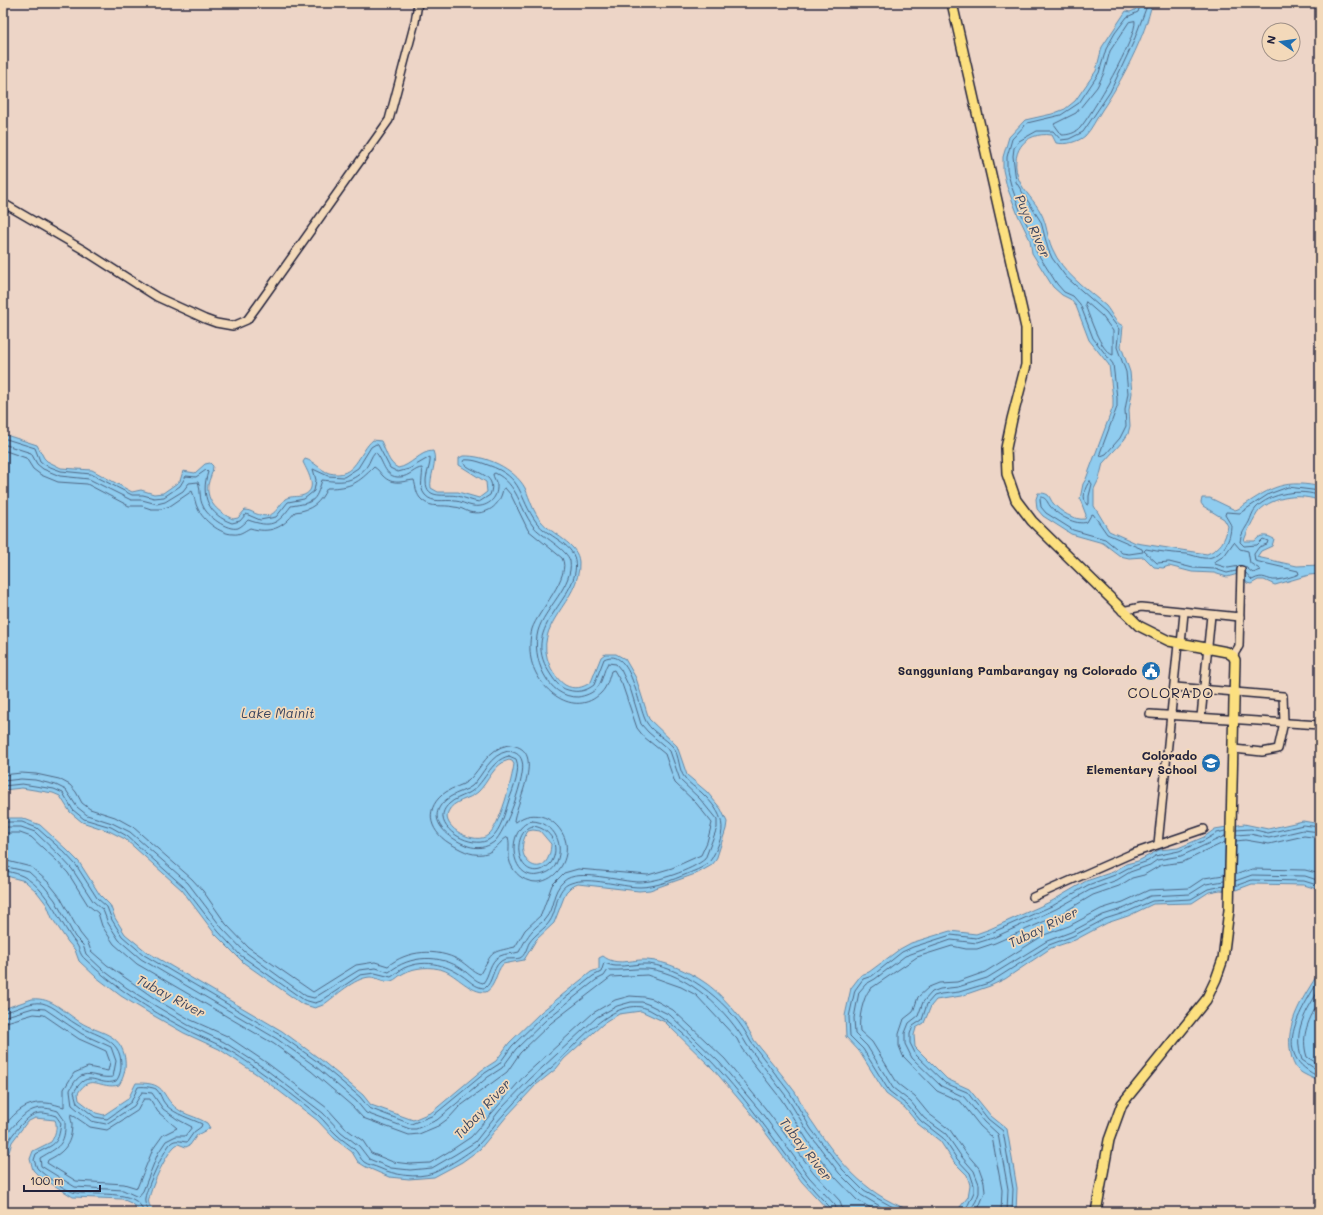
<svg xmlns="http://www.w3.org/2000/svg" width="1323" height="1215" font-family="Mali,sans-serif">
  <style>
    .water { fill: #8fccef; stroke: #6388a7; fill-rule: evenodd }
    .lines { fill: none; stroke-linecap: round; stroke-linejoin: round }
    .shore { stroke: #4e6683; stroke-width: 1 }
    .minor-casing { stroke: #22223b; stroke-width: 10 }
    .major-casing { stroke: #22223b; stroke-width: 12 }
    .minor { stroke: #f3d9ba; stroke-width: 7 }
    .major { stroke: #fce080; stroke-width: 9 }
    .labels { text-anchor: middle; stroke-width: 3.5; stroke-linejoin: round; paint-order: stroke }
    .poi-label { font-size: 12px; font-weight: bold; fill: #22223b; stroke: #f3d9ba; text-anchor: end }
    .water-label { font-size: 13px; font-style: italic; fill: #38445f; stroke: #f3d9ba }
    .quarter-label { font-size: 14px; letter-spacing: 1px; fill: #22223b; stroke: #f3d9ba }
  </style>
  <rect width="100%" height="100%" fill="#edd5c7"/>
  <filter id="ink" filterUnits="userSpaceOnUse"><feTurbulence type="fractalNoise" baseFrequency=".025" numOctaves="2"/><feDisplacementMap in="SourceGraphic" scale="8" xChannelSelector="R" yChannelSelector="G"/><feConvolveMatrix kernelMatrix="1 2 1 2 8 2 1 2 1" color-interpolation-filters="sRGB"/></filter>
  <g filter="url(#ink)">
    <g class="water">
      <path d="M1137,3H1152C1146,35 1120,84 1102,110C1096,119 1092,129 1085,136C1078,142 1066,145 1056,143L1052,135C1023,131 1009,154 1019,180C1024,192 1035,201 1041,213C1047,224 1047,237 1052,248C1063,274 1086,288 1106,306C1112,313 1114,322 1123,326L1121,346L1130,372L1132,393L1129,410L1130,426L1128,434L1124,440L1103,463L1099,479L1094,489V506L1109,531L1136,543L1207,554C1221,548 1225,541 1228,526L1224,519L1203,506L1201,503L1202,498H1210L1235,510L1238,509C1268,490 1280,479 1317,486L1320,487V501C1302,493 1273,496 1259,511C1254,517 1246,534 1244,541H1255C1260,534 1267,535 1274,539L1272,546L1261,551L1257,557L1297,566L1320,565V574L1309,575L1275,585L1264,580H1258L1251,584L1247,583L1243,576L1238,574L1227,577L1214,573L1192,572L1169,566L1163,568L1154,567L1144,557L1129,558L1120,556L1103,543L1071,534L1043,516L1037,509L1036,499L1038,493C1042,493 1045,493 1048,495C1050,497 1051,501 1053,503C1059,511 1075,521 1085,519L1086,515L1080,499L1083,484L1086,479L1113,407V398L1109,365L1089,340L1076,306L1070,299L1062,295L1053,287L1032,253L1030,240L1018,215L1007,187L1003,170V157L1009,137L1025,120L1052,114L1065,109L1075,101L1096,71L1102,47L1126,11L1130,12L1135,10Z"/>
      <path d="M3,434L37,445L44,458L47,461L61,468L92,470L132,492L141,490L154,494L163,493L180,481L183,471L195,473L205,464L210,463L213,466C213,473 209,479 208,485C206,502 219,513 233,519L238,518L245,510C251,510 254,514 260,515C274,519 278,507 285,499C290,496 295,497 301,496C320,491 308,473 303,462L305,459C314,461 320,470 329,473C356,480 359,451 373,440L381,441C386,451 388,463 398,468C411,466 420,451 433,451C438,462 429,477 431,488L438,492H458L479,498L487,492L486,482L459,465V458L463,456C485,455 514,468 525,488C530,499 533,512 541,521C552,535 578,543 579,562C581,603 531,623 550,666C553,673 559,681 565,685C574,690 583,688 591,682L601,657L605,654H616L625,659L636,678L649,719L677,746L687,775L707,792L721,809L727,822L726,829L716,860L712,865L698,873L650,890L639,891L578,884L571,887L566,892L554,923L536,940L524,960L503,964C495,973 496,986 486,992C470,993 457,975 443,970C431,966 415,967 404,973C399,975 396,980 391,981C384,983 377,977 370,977C354,978 336,996 323,1005L315,1008L302,1004L244,963L215,934L182,890L125,839L109,831L82,822L70,812L60,796L53,793L22,788L3,790ZM509,760L512,761L514,764C512,779 500,826 488,835C476,846 441,828 448,812C453,800 469,800 478,792C488,783 494,763 509,760ZM533,830L540,831L551,844C549,886 508,861 528,831Z"/>
      <path d="M3,818H22L40,825L67,850L79,862L100,895L110,905L115,918L125,934L147,952L282,1031L320,1059L363,1095L371,1105L413,1120L432,1112L482,1070L496,1061L509,1043L541,1012L591,972L599,969V958L603,956C617,967 631,959 647,960C665,961 690,972 704,982C720,992 746,1022 754,1040C767,1057 782,1074 795,1092C802,1103 807,1116 815,1126C840,1164 871,1200 917,1212L829,1211L802,1182L754,1117L714,1070L665,1022L641,1011L619,1014L603,1024L564,1059L556,1069L536,1085L507,1116L480,1149L462,1162L434,1177L409,1179L389,1177L366,1167L358,1162L352,1152L335,1139L317,1120L258,1075L219,1049L184,1033L149,1013L121,996L96,977L79,961L75,950L68,942L52,918L47,905L37,892L25,881L3,875Z"/>
      <path d="M1303,821L1320,824V890L1304,885L1252,884L1233,891L1220,890L1209,892L1192,903L1153,904L1128,916L1107,923L1075,940L1051,948L1005,979L990,986L961,996L936,1000L931,1006L924,1023L916,1028L914,1035L915,1047L947,1079L969,1089L991,1116L1007,1129L1017,1188L1016,1212H956L968,1197L970,1185L967,1175L954,1162L940,1141L918,1124L905,1108L886,1094L859,1051L846,1037L845,1016L851,988L861,975L869,972L900,949L911,943L950,931L976,934L990,929L1052,901L1086,881L1113,872L1126,864L1138,861L1159,850L1178,848L1204,837L1215,829L1244,824L1268,829Z"/>
      <path d="M1320,966V1082C1313,1078 1304,1075 1298,1070C1294,1066 1292,1060 1291,1054C1284,1023 1304,997 1319,972Z"/>
      <path d="M32,999C52,997 64,1012 80,1022C99,1034 121,1032 125,1059C126,1069 124,1077 119,1085C100,1090 91,1072 78,1093L79,1100L96,1113L104,1115L128,1099L136,1083C171,1082 158,1098 182,1112C190,1116 199,1118 207,1123L210,1128L197,1135L190,1145L186,1147L178,1144C168,1148 151,1187 149,1199C147,1204 152,1209 156,1212H141L131,1203L122,1199L73,1197L65,1192L39,1176L33,1170L30,1159L33,1151L51,1142C55,1136 58,1127 55,1120L35,1118L27,1122L12,1142L9,1152L6,1156L3,1154V1009Z"/>
    </g>
    <g class="lines">
      <g class="shore">
        <path d="M1141,3L1138,12L1127,17L1115,33L1106,49L1099,73L1079,103L1061,115L1027,123L1012,139L1007,157V170L1011,185L1021,213L1034,238L1036,251L1057,284L1064,292L1073,296L1080,304L1093,338L1113,364L1117,398V407L1100,453L1101,456L1106,454L1120,438L1126,426L1125,410L1128,393L1126,372L1117,347L1119,329L1106,312L1066,277L1052,258L1048,249L1041,222L1016,182L1013,156L1014,148L1019,141L1037,131H1053L1061,140L1069,139L1083,132L1110,92L1133,43L1148,3"/>
        <path d="M1135,21C1137,38 1092,114 1080,128C1076,133 1068,135 1062,135L1054,124L1076,113L1097,87L1104,73L1110,51L1129,22Z"/>
        <path d="M1086,302L1102,316L1113,331V355C1100,351 1090,317 1085,305Z"/>
        <path d="M3,438L35,448L40,461L45,465L61,471L91,474L132,495H143L154,498L164,497L180,486L186,476L196,477L206,470L208,472C200,496 209,515 232,523L240,521L246,514L260,520L276,517L288,502L304,499L314,491L316,480L313,469L328,476L344,477L358,468L371,447L376,444L378,445L390,468L398,472L409,469L430,457C431,465 426,473 426,481C426,501 446,493 458,496C465,498 472,501 479,502L490,495C499,472 471,474 463,462L464,460C472,459 480,462 488,465C525,478 517,496 537,523C547,536 572,543 575,560C582,599 519,625 549,672C554,680 559,688 568,690C578,693 586,691 594,685L604,659C632,645 638,710 647,723C653,733 666,738 673,747C680,756 678,770 685,778C689,784 696,788 701,792C725,815 728,829 712,858C707,867 696,870 687,874C672,880 656,887 640,887C620,887 590,876 571,883C555,888 558,909 550,921C545,929 535,934 529,943C527,947 525,956 520,958C513,960 505,957 500,962C492,969 493,982 485,988C478,988 473,984 468,980C449,965 427,958 404,968C398,971 395,975 391,977L375,973L360,975L321,1001L315,1003L304,1000L240,955L218,931L184,887L127,836L111,827L84,819L73,810L63,793L54,789L22,784L3,786"/>
        <path d="M3,444L31,453L37,464L43,469L60,476L89,479L131,500H142L157,504L165,502L183,491L189,483L198,482C201,489 199,499 203,506C207,516 227,531 238,528C242,526 245,523 248,520C271,528 277,525 291,506C314,502 315,503 322,480C341,482 353,484 367,466C370,462 371,456 375,452C384,459 383,478 400,477C409,477 415,468 422,468C424,476 418,487 425,495C433,504 444,499 455,501C461,501 466,505 473,506C486,508 498,500 497,485C496,481 493,477 493,474L495,473C518,484 519,507 533,526C541,536 567,549 570,561C574,585 544,609 538,631C531,657 547,698 578,697C585,696 593,693 597,688C603,681 603,671 608,663L616,664L621,670L631,691L641,724L648,732L670,751L680,780L700,799L717,820V828L705,859C692,870 657,882 639,882C620,882 578,868 564,881C551,892 555,908 545,919C543,922 539,924 536,927C528,934 524,943 519,952C513,954 506,953 500,956C489,961 490,975 483,983C476,982 469,974 462,969C440,954 410,955 389,972L376,968L359,970L314,998L306,996L244,951L222,928L188,883L130,832L112,823L87,815L77,807L66,790L56,785L35,780L21,779L3,781"/>
        <path d="M3,450L26,458L33,469L41,475L58,482L87,484L129,506H142L151,509H161L170,506L192,491C195,497 195,504 198,509C203,520 220,534 233,534C240,535 244,531 250,528C270,534 283,528 295,512C312,510 320,503 327,488C351,488 358,483 374,467C378,469 380,473 383,476C393,486 403,481 414,480C416,487 416,495 422,500C432,509 442,504 454,507C460,507 464,510 469,512C487,516 500,506 503,489L505,488L511,495L528,530L562,558C572,576 538,611 532,629C530,638 529,649 531,659C537,689 574,720 601,693C607,687 609,678 611,671L614,670L622,684L637,728L644,737L665,754L675,783L696,803L712,823L707,842L701,855L672,868L648,875L578,869L564,873L552,885L541,915L525,930L515,947C489,953 494,950 480,974C473,972 466,964 459,960C437,948 407,950 388,966L375,962L356,965L313,992L248,947L226,924L203,891L192,879L133,827L115,817L90,809L82,803L76,792L70,785L59,779L36,774L21,773L3,775"/>
        <path d="M1090,481L1092,484L1089,496V504L1087,505C1082,499 1084,487 1090,481Z"/>
        <path d="M1042,497C1047,499 1047,502 1050,506C1057,515 1076,526 1087,522L1091,515L1093,514L1107,534L1142,549L1143,552L1129,554L1122,553L1105,539L1073,530L1046,513L1041,507L1040,499Z"/>
        <path d="M1240,566L1228,568L1215,564L1214,562L1224,556L1234,542L1240,549L1248,551L1250,563L1261,570L1253,573L1244,566"/>
        <path d="M1236,571L1227,573L1215,569L1193,568L1169,562L1157,563L1144,551L1146,549C1160,552 1173,553 1187,554C1193,555 1202,559 1208,558C1224,555 1231,539 1231,525L1225,515L1226,512L1240,513L1269,494L1288,487L1320,491"/>
        <path d="M1245,572L1252,580C1265,573 1266,581 1277,580C1284,579 1292,577 1299,574L1298,571L1255,561L1254,554L1259,547L1267,544L1268,541L1263,539L1257,545L1244,546L1240,542C1241,534 1245,529 1249,522C1251,518 1252,512 1256,508C1270,493 1301,488 1320,496"/>
        <path d="M508,745C549,746 516,802 514,821L516,822C534,807 558,819 565,839C571,858 557,881 537,882C526,882 517,876 512,867C506,857 511,846 508,837C500,840 496,852 483,854C470,856 460,849 449,843C428,830 424,807 446,792C453,787 462,786 468,781C482,768 487,749 508,745Z"/>
        <path d="M508,751C515,752 520,754 522,761C527,775 505,833 494,842C486,848 477,849 468,846C447,838 421,816 450,797C457,792 466,791 472,786C484,774 489,755 508,751Z"/>
        <path d="M509,756L516,759C521,770 513,790 509,800C505,812 501,830 491,838C474,853 426,825 449,804C454,799 461,797 467,794C485,786 489,760 509,756Z"/>
        <path d="M532,821C555,822 566,846 555,866C552,871 545,874 539,875C509,881 505,827 532,821Z"/>
        <path d="M3,822H22L37,828L64,852L76,865L97,898L107,907L112,920L122,936L144,955L280,1035L318,1062L360,1097L369,1108L411,1124L434,1115L485,1073L499,1064L512,1046L544,1015L593,976L601,972L604,963C608,964 612,966 616,966C627,967 638,963 649,964C690,970 733,1006 751,1042L790,1093L811,1129L843,1170L864,1191L902,1212"/>
        <path d="M533,826C551,828 561,847 551,863C548,866 544,869 541,870C515,877 511,831 533,826Z"/>
        <path d="M3,827H21L35,832L60,856L72,869L93,901L103,910L108,923L119,940L141,959L277,1039L315,1066L356,1101L366,1113L410,1129H416L437,1120L488,1077L502,1068L516,1049L547,1019L596,980L604,976L608,970C621,971 635,968 648,969C688,973 728,1011 747,1045L786,1096L808,1132L839,1173L861,1195L890,1212"/>
        <path d="M1236,830L1251,829L1268,833L1303,825L1320,827"/>
        <path d="M3,833H20L31,837L56,860L68,873L88,905L98,913L102,926L114,944L137,964L274,1044L311,1071L352,1106L363,1118L409,1135L419,1134L438,1126L449,1118L459,1107L507,1072L520,1053L551,1023L611,977L647,975L681,987L696,995L737,1039L742,1049L781,1099L815,1152L835,1177L857,1200L878,1212"/>
        <path d="M1236,835L1250,834L1269,838L1303,830L1320,832"/>
        <path d="M1236,841L1245,840L1269,844L1304,836L1320,838"/>
        <path d="M3,860L31,867L48,882L60,897L80,933L88,943L91,951L107,965L157,1000L191,1020L227,1036L267,1063L327,1108L345,1128L363,1141L371,1153L393,1162L410,1164L430,1163L453,1149L471,1137L525,1075L593,1013L615,1000L630,996L644,997L653,999L673,1010L725,1059L765,1108L814,1173L840,1201L843,1212"/>
        <path d="M3,866L29,872L44,886L55,900L75,937L83,945L86,954L103,970L127,988L154,1005L188,1025L224,1042L264,1068L323,1113L341,1132L359,1146L369,1159L391,1168L410,1170L432,1168L456,1154L475,1142L500,1110L530,1079L597,1017L617,1006L631,1002H642L650,1005L670,1015L720,1063L761,1112L809,1177L835,1205L837,1212"/>
        <path d="M3,871C44,873 55,918 77,945C80,950 80,955 85,959C114,987 148,1009 184,1028C195,1035 207,1039 219,1045C233,1052 248,1062 261,1072C280,1085 299,1100 318,1115C325,1121 330,1129 337,1135C342,1140 349,1144 354,1149C358,1152 360,1159 364,1162C368,1165 375,1166 379,1168C394,1175 417,1179 433,1173C442,1170 473,1151 479,1144C488,1135 495,1123 504,1114C519,1097 534,1082 551,1068C574,1048 615,992 650,1010C671,1021 688,1038 705,1055C731,1081 753,1110 775,1140C793,1164 809,1187 831,1208L832,1212"/>
        <path d="M1235,875L1252,869L1305,870L1320,874"/>
        <path d="M1235,881L1252,875L1305,876L1320,881"/>
        <path d="M1235,886L1252,880L1304,881L1320,886"/>
        <path d="M1320,978C1301,1011 1268,1055 1320,1077"/>
        <path d="M1320,988C1306,1012 1292,1030 1302,1060L1320,1072"/>
        <path d="M1320,1000C1309,1019 1300,1035 1307,1057L1320,1065"/>
        <path d="M3,1012C16,1011 28,1001 42,1003C55,1006 64,1017 76,1024C94,1036 121,1037 121,1064C121,1070 120,1076 116,1081C98,1088 89,1066 74,1092L77,1103L95,1117L107,1119L131,1102L138,1087C142,1086 152,1087 156,1089C161,1093 161,1100 166,1105C176,1115 190,1118 202,1124L201,1127L194,1132L187,1142C182,1142 175,1138 170,1144C163,1153 147,1186 145,1198C144,1203 147,1209 150,1212"/>
        <path d="M3,1017L33,1008L45,1009L82,1034L111,1047L116,1061L113,1077C93,1080 83,1063 70,1090L72,1105L91,1121L106,1124L134,1106L142,1092L152,1093L163,1109L177,1119L192,1127L185,1136H176L166,1141L158,1153L143,1191L138,1197L123,1190L75,1187L41,1166L40,1158C58,1147 66,1146 65,1121L58,1111C39,1105 30,1108 17,1122C12,1128 7,1132 3,1139"/>
        <path d="M3,1023L34,1014L44,1015L79,1039L106,1051L110,1062L108,1071L88,1067L74,1073L64,1089V1107C59,1106 52,1103 46,1103C26,1101 14,1113 3,1128"/>
        <path d="M144,1099H150L158,1112L177,1128L163,1135L153,1149L137,1188L124,1184L76,1181L47,1163L48,1160C65,1152 72,1143 72,1123C71,1119 70,1117 71,1114L90,1127L107,1130L137,1111Z"/>
        <path d="M3,1151L6,1150C8,1139 13,1134 20,1126C32,1113 38,1110 56,1116L61,1123C58,1147 54,1143 36,1154L34,1160L37,1168C44,1175 63,1189 73,1192C88,1197 140,1187 143,1212"/>
        <path d="M962,1212L968,1205L974,1192V1185L970,1173L957,1159L943,1138L921,1121L907,1105L889,1091L863,1049L850,1036L849,1017L855,990L863,979L872,976L902,952L913,947L951,935L976,938L991,933L1054,905L1088,885L1115,875L1128,868L1148,861L1155,856L1179,851L1205,840L1217,833L1225,831"/>
        <path d="M969,1212L976,1201L979,1193V1184L974,1171L961,1156L946,1134L924,1118L911,1102L893,1088L867,1046L855,1034L854,1018L859,992L866,984L875,979L905,956L951,940L977,943L993,938L1056,909L1090,890L1117,880L1130,872L1150,865L1157,860L1181,856L1225,836"/>
        <path d="M977,1212L985,1192L984,1182L979,1168L966,1153L950,1130L928,1113L915,1097L898,1084L872,1042L860,1031C858,1020 863,997 870,989L917,957L952,946L966,949H977L995,943L1059,915L1093,895L1119,886L1132,878L1144,875L1161,865L1183,862L1225,842"/>
        <path d="M1001,1212L1002,1190L992,1137L980,1126L961,1102L937,1091L903,1056L899,1046V1034L904,1019L913,1012L918,997L929,987L939,983L957,982L985,972L1044,935L1069,926L1101,909L1123,902L1149,890L1189,888L1204,878L1224,875"/>
        <path d="M1007,1212L1008,1189L998,1134L985,1122L964,1097L941,1086L912,1058L905,1044V1033L909,1023L918,1016L923,1002L932,992L940,989L958,987L987,978L1047,941L1071,932L1103,915L1125,908L1150,896L1190,894L1206,884L1224,881"/>
        <path d="M1012,1212L1013,1189L1003,1131L988,1119L967,1092L945,1083L916,1055L910,1043V1034L913,1026L922,1020L927,1004L934,996L941,994L959,992L989,983L1049,945L1073,936L1105,919L1127,912L1152,901L1191,899L1208,889L1224,886"/>
      </g>
      <g class="minor-casing">
        <g id="minor">
          <path d="M3,203L82,249L157,297L205,319L216,323L233,326L247,320L258,305L389,120L415,22L418,3"/>
          <path d="M1122,611L1141,607L1240,617"/>
          <path d="M1181,644L1184,613"/>
          <path d="M1233,656L1239,646L1241,570"/>
          <path d="M1175,687L1283,696L1284,722L1278,749L1262,752L1234,749"/>
          <path d="M1150,714L1320,725"/>
          <path d="M1201,717L1211,615"/>
          <path d="M1158,844L1178,644"/>
          <path d="M1033,897L1131,854L1204,829"/>
        </g>
      </g>
      <g class="major-casing">
        <path id="major" d="M952,3L1026,328V365L1012,419L1006,448L1007,474L1016,500L1032,521L1139,626L1169,641L1227,652L1233,656L1235,660L1229,910L1223,959L1216,979L1206,1000L1122,1104L1109,1140L1096,1212"/>
      </g>
      <use href="#minor" class="minor"/>
      <use href="#major" class="major"/>
    </g>
  </g>
  <defs>
    <g id="civic-disc" transform="scale(1)"><circle r="9.5" fill="#1f6fb2" stroke="#f3d9ba"/><path d="M-.6-6.5H3V-4.5H.6V-3L4-1V1h2V6H-6V1h2V-1L-.6-3ZM-1.2 2.5V6h2.4V2.5Z" fill="#fff"/></g>
    <g id="school-disc" transform="scale(1)"><circle r="9.5" fill="#1f6fb2" stroke="#f3d9ba"/><path d="M0-5L7-2L0 1L-7-2ZM-4 1L0 2.5L4 1V4Q0 6-4 4Z" fill="#fff"/></g>
  </defs>
  <g fill-rule="evenodd">
    <use href="#civic-disc" x="1151" y="671"/>
    <use href="#school-disc" x="1211" y="763"/>
  </g>
  <g class="labels">
    <g class="poi-label">
      <text x="1137" y="675">Sangguniang Pambarangay ng Colorado</text>
      <text x="1197" y="760">Colorado<tspan x="1197" dy="14">Elementary School</tspan></text>
    </g>
    <g class="water-label">
      <text transform="translate(1033 226) rotate(66)" y="5">Puyo River</text>
      <text x="278" y="718">Lake Mainit</text>
      <text transform="translate(1043 927) rotate(-26)" y="5">Tubay River</text>
      <text transform="translate(171 996) rotate(28)" y="5">Tubay River</text>
      <text transform="translate(482 1109) rotate(-47)" y="5">Tubay River</text>
      <text transform="translate(806 1149) rotate(52)" y="5">Tubay River</text>
    </g>
    <g class="quarter-label">
      <text x="1171" y="698">COLORADO</text>
    </g>
  </g>
  <rect width="1323" height="1215" fill="none" stroke="#f3d9ba" stroke-width="16"/>
  <rect x="8" y="8" width="1307" height="1199" fill="none" stroke="#22223b" stroke-width="1.5" filter="url(#ink)"/>
  <g transform="translate(1281 42) rotate(283)"><circle r="19" fill="#f3d9ba" stroke="#9f9087"/>
  <path d="M0-3L7 15L0 10L-7 15Z" fill="#1f6fb2"/>
  <text y="-6" font-size="11" font-weight="bold" text-anchor="middle" fill="#22223b">N</text>
  </g>
  <path d="M24 1185v6h76v-6" fill="none" stroke="#22223b" stroke-width="2"/>
  <text x="30" y="1185" font-size="12" fill="#22223b" stroke="#f3d9ba" stroke-width="3" paint-order="stroke">100 m</text>
</svg>
